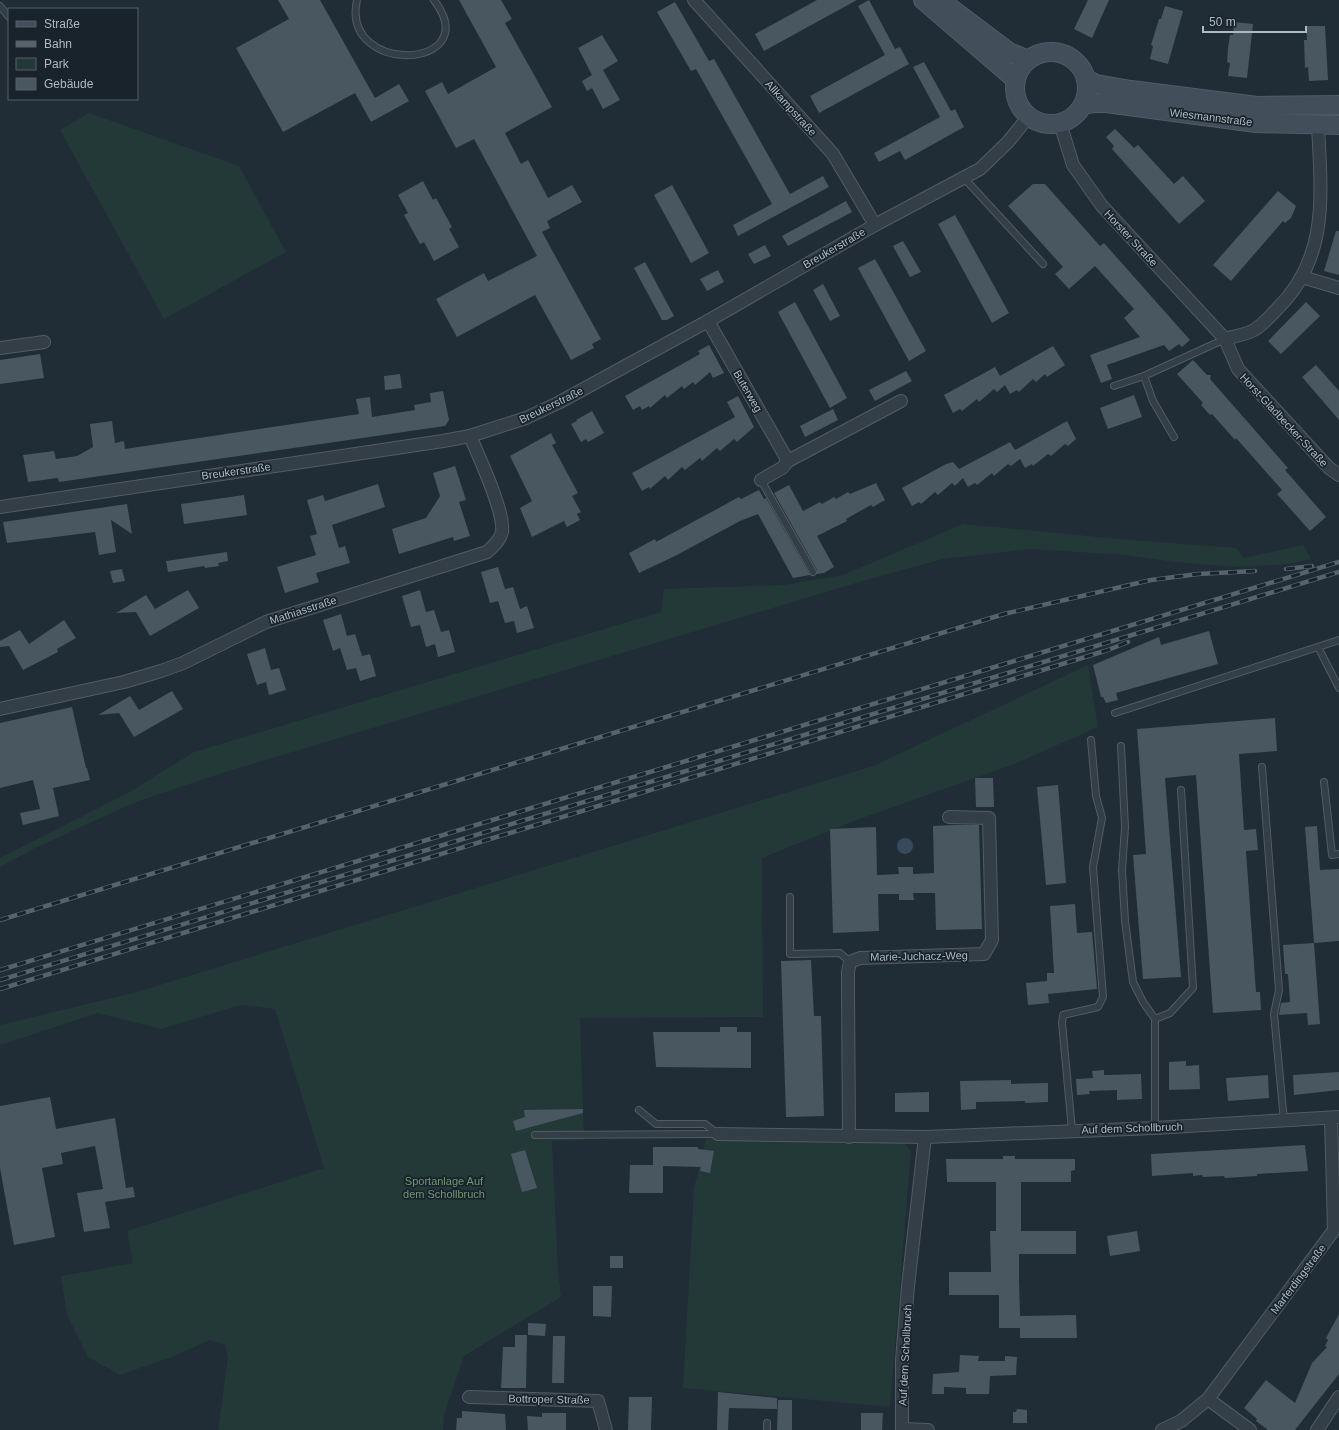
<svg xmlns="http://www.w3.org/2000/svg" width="1339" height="1430" font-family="Arial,sans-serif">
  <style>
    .green { fill: #233937 }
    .water { fill: #354b5c }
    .building { fill: #495761 }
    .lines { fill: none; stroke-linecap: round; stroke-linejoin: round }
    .service-casing { stroke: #515c64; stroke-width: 8 }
    .minor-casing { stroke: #515c64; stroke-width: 14 }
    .secondary-casing { stroke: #515c64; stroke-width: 20 }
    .service { stroke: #343e46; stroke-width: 6 }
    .minor { stroke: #343e46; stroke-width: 12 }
    .secondary { stroke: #424e59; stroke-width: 18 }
    .rail-casing { stroke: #56626d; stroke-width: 4.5 }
    .rail { stroke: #19232b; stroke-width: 3; stroke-dasharray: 9; stroke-linecap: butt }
    .labels { text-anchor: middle; stroke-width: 3.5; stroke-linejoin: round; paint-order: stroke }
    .street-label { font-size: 11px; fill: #aeb9c3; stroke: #19232b }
    .park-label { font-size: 11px; fill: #6f9772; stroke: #19232b }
  </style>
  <rect width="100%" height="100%" fill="#202c36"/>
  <g class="green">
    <path d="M89,113L239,166L286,252L164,319L60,130Z"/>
    <path d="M963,524L1130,540L1236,548L1244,558L1303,545L1311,559L1289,564L1237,567L1174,562L1126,555L1030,549L943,559L866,580L222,773L136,802L35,848L0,867V858L128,793L194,752L661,612L664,589L783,585L843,575Z"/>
    <path d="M1088,665L1098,727L1017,763L854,821L762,858L763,1017L580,1018L584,1140L552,1141L558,1270L561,1297L464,1356L444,1415L443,1430H218L228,1357L225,1345L210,1340L169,1358L120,1375L88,1357L67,1315L61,1276L133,1263L127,1231L324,1168L275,1009L241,1005L161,1029L98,1013L0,1045V1025L137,992L873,766Z"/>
    <path d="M706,1139L904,1143L911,1151L890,1407L683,1388L694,1188Z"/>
  </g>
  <circle class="water" cx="905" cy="846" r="8"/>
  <g class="building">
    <path d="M278,0H320L375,98L399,84L409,101L371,122L355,93L283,132L236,48L289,19Z"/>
    <path d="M459,0H501L512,19L505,23L552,107L505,133L521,164L528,160L548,198L572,185L582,202L547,221L550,228L542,232L601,339L592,344L594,348L571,360L535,295L457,337L436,299L484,273L488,281L537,256L474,139L456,148L425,91L442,82L448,94L496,67Z"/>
    <path d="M817,0H857L764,51L755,34Z"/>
    <path d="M869,0L895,49L900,47L909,64L819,113L810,96L885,55L858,6Z"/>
    <path d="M1088,0H1109L1092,38L1074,29Z"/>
    <path d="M675,2L709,61L714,59L790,194L823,176L829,187L738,236L733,225L772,204L696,69L691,71L657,12Z"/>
    <path d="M1165,6L1183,11L1168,64L1150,59L1153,46L1151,45L1159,19H1161Z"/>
    <path d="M1234,22L1253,24L1247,78L1228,76L1230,63L1227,62L1228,48L1230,35H1233Z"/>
    <path d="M1306,26H1325L1328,80L1309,81L1308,67L1305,68L1304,40H1307Z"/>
    <path d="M602,35L618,61L603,70L620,100L603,109L592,88L587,91L582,81L592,75L578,48Z"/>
    <path d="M924,62L951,111L955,109L964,127L905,160L900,151L879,162L874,153L940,117L913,67Z"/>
    <path d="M1115,129L1134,148L1138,145L1174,184L1183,176L1205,201L1179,224L1112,149L1114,146L1106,137Z"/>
    <path d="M423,181L433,200L436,198L452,227L449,229L459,247L434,261L424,242L420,244L404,215L408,213L398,195Z"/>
    <path d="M1033,184H1045L1100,246L1104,243L1190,340L1182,347L1179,344L1169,351L1164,345L1107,365L1112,379L1101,383L1090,355L1140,337L1124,318L1134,309L1095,266L1069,289L1055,274L1063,267L1008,206Z"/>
    <path d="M672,185L709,253L691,263L654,195Z"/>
    <path d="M1278,191L1296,206L1291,218L1285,223L1283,221L1231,281L1213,265Z"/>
    <path d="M846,201L852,212L788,246L782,236Z"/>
    <path d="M955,215L1009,313L992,323L938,224Z"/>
    <path d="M1336,231H1339V275L1324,271Z"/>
    <path d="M903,241L921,272L910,277L893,246Z"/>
    <path d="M765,245L771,256L754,264L748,254Z"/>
    <path d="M875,259L926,351L909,361L858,268Z"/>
    <path d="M645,262L674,316L667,320H662L634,268Z"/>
    <path d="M718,270L724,282L707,291L700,279Z"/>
    <path d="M823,284L840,316L830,321L813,290Z"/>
    <path d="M795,302L847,398L830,408L778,312Z"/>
    <path d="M1306,302L1320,316L1281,354L1268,341Z"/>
    <path d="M709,345L724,373L713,378L710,372L695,385L693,382L684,389L682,386L667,398L665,395L650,408L649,406L642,410L640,406L633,410L625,396L700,354L698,351Z"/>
    <path d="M1053,346L1065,365L1047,377L1045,374L1036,382L1033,379L1019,392L1017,390L1010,394L1005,385L997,392L994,389L979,402L977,399L962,411L960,409L953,413L944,395L995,367L1000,376Z"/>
    <path d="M40,354L44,378L0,384V360Z"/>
    <path d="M1193,360L1207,375H1211L1210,379L1288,468L1285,470L1326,517L1310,531L1277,494L1282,490L1236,438L1235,440L1212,414L1210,415L1201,405L1203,403L1177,374Z"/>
    <path d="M1316,365L1339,391V420L1302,377Z"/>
    <path d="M906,371L912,381L875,401L869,390Z"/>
    <path d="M400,374L402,388L385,390L384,376Z"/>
    <path d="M443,391L449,420L445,426L59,482L58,478L28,482L23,455L54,451L56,459L77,456L93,447L90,424L112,421L115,443L124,441L125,449L359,414L356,399L370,397L372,417L415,410L414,405L431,402L430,393Z"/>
    <path d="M1134,395L1142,417L1108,429L1100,408Z"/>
    <path d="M738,396L754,427L737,442L734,439L720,451L717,448L702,461L700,458L685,470L682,467L668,480L665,476L650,489L649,487L642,491L632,473L735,417L727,402Z"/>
    <path d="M833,409L838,420L805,437L800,426Z"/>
    <path d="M592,411L604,433L588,442L586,439L581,442L571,424L577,421L576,420Z"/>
    <path d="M1067,421L1076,439L1068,446L1065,444L1051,456L1048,454L1033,466L1032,464L1025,468L1020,459L1011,466L1008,464L994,476L992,473L977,485L975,483L968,487L963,478L955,486L952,483L938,495L935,492L921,504L919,502L912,506L902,488L946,464L953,462L959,469L1010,442L1015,450Z"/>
    <path d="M551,433L556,443L552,445L578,493L572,496L581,512L577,514L580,520L567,527L564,521L532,537L520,508L532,501L510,456Z"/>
    <path d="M455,466L466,500L459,502L470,536L454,541L453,537L399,554L392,529L426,518L440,496L433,473Z"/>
    <path d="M876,483L885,500L873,507L871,505L846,519L847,521L817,536L834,567L824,573L817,574V570L774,493L789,485L803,511L820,502L822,504L834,497L836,499L848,492L850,494Z"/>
    <path d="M378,484L385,507L332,525L339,548L345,546L350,563L316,573L319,582L285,593L277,567L316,555L310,536L317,534L307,500L323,495L325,501Z"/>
    <path d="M759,490L764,499L766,498L810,575L793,578L758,514L740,521L675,556L639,573L629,553L655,539L656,542L739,497L741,499Z"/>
    <path d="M244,495L247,515L184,524L181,504Z"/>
    <path d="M127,504L132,534L111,520L116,552L99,555L95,532L7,543L3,522Z"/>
    <path d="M227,552L228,561L218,563L219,566L205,568L204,566L168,572L166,561Z"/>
    <path d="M498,567L505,589L513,587L520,609L527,606L534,628L517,633L514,621L505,623L498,601L490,603L481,572Z"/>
    <path d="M122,569L125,581L113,583L110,571Z"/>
    <path d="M188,590L199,608L150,636L136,612L116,613L146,595L155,609Z"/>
    <path d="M420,590L426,612L434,610L441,632L449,630L455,652L438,657L435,644L426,647L420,625L411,627L402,596Z"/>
    <path d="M341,614L347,636L355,634L362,656L370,654L376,676L360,681L356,668L347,670L340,648L333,651L323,620Z"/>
    <path d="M64,620L76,638L57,649L58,652L23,670L9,646L0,647V641L20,630L29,644Z"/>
    <path d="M1209,631L1218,664L1116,693L1118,700L1106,703L1103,697H1101L1093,665L1159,637L1161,645Z"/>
    <path d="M265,648L271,670L279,668L286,690L269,695L266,682L257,685L247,654Z"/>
    <path d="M172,691L183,709L134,737L119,713L98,715L130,696L139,710Z"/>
    <path d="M72,707L86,768H87L90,780L53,788L59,816L23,825L20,813L40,809L33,780L0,788V723Z"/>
    <path d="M1275,718L1277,751L1239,754L1244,830L1256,829L1258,850L1246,851L1256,992H1260L1261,1010L1213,1013L1196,775L1165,778L1181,977L1143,979L1133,855L1146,854L1137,729Z"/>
    <path d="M975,778H993L994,807H976Z"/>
    <path d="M1058,785L1066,883L1046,885L1037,787Z"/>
    <path d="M953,825H979L982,929L936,930L935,893H913L914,900H899V894H878L879,931L833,933L830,829L876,827L877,875L899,874L898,867H913V874L934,873L933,826Z"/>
    <path d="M1317,826L1320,870L1339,869V941L1314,943L1305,827Z"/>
    <path d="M1075,904L1077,933L1092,932L1097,989L1048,994L1049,1003L1028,1005L1026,983L1047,981V973H1054L1050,906Z"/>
    <path d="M1314,943L1320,1024L1308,1025L1307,1013L1279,1015L1281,1003L1290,1002L1288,974H1285L1283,945Z"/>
    <path d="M811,960L814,1016H821L824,1116L786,1117L781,961Z"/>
    <path d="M720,1027H737V1032H751V1068L656,1067L653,1032H720Z"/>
    <path d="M1186,1061V1066L1199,1065L1200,1089L1169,1090V1062Z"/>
    <path d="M1104,1070V1075L1141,1074L1142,1099L1117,1100V1090L1089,1091L1090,1094L1077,1095L1076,1079L1093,1078L1092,1071Z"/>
    <path d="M1339,1072V1090L1294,1095L1293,1075Z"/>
    <path d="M1268,1075L1269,1098L1228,1101L1226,1078Z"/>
    <path d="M1011,1080V1084L1048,1083V1102L1025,1103V1101L976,1102V1109L961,1110L960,1081Z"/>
    <path d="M929,1092V1112H895V1093Z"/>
    <path d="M50,1097L56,1129L115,1118L126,1188L133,1187L135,1197L105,1202L110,1228L84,1232L77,1193L103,1189L95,1146L61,1153L63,1164L42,1168L55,1237L14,1245L0,1168V1106Z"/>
    <path d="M583,1109V1113L516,1131L513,1121L525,1117L524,1110Z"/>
    <path d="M1305,1145L1308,1171L1257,1174V1176L1225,1178L1224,1176L1203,1177L1202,1175L1193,1176V1173L1152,1176L1151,1154Z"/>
    <path d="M653,1147H698V1149L714,1151L710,1173L700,1171L701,1167L663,1166V1193H629L630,1165H653Z"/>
    <path d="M525,1150L537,1188L522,1192L511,1154Z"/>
    <path d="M1003,1156H1015V1159H1075V1170L1071,1171V1182H1021V1231H1076V1254H1019V1279L1020,1316L1076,1315L1077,1338H1020V1328H999V1295H949V1272H991L990,1231H996V1182H947L946,1159H1003Z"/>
    <path d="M1137,1231L1140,1251L1110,1256L1107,1236Z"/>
    <rect x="610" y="1256" width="13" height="12"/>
    <path d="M593,1286H612L611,1317L593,1316Z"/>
    <path d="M1339,1314V1374L1295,1430H1268L1256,1421L1257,1419L1244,1408L1266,1380L1295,1403L1312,1363L1327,1347L1325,1346L1328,1340L1326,1338Z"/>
    <path d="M528,1323L546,1324L545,1336L528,1335Z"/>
    <path d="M515,1335H527L526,1388H501L503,1347H515Z"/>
    <path d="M553,1336H565L564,1383H552Z"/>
    <path d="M960,1355L979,1356L978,1361H1005V1356L1017,1357L1016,1375L990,1376L989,1394H966V1388L944,1387V1394H932L933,1374L959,1372Z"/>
    <path d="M718,1392L777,1398V1409L729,1408L728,1430H717Z"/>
    <path d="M629,1397H652L651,1430H628Z"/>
    <path d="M778,1400H792V1430H777Z"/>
    <path d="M1017,1409L1027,1410V1423H1013V1412H1016Z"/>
    <path d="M462,1411L505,1414L506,1430H456L457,1418H462Z"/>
    <path d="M542,1413H566V1430H528L527,1416L542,1417Z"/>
    <path d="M861,1413H883L882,1430H861Z"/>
  </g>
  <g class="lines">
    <g class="service-casing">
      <g id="service">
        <path d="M357,0C340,77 487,70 434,0"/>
        <path d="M0,6L9,17"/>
        <path d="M964,178L1043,264"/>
        <path d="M1144,376L1153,401L1174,437"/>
        <path d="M1114,386L1144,376L1225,339"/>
        <path d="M761,480L813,572"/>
        <path d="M1318,647L1339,688"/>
        <path d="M1115,713L1339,640"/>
        <path d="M1121,746L1125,827L1122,870L1125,921L1133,982L1143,1002L1155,1019V1128"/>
        <path d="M1262,767L1279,990L1274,1014L1284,1121"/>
        <path d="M1324,782L1332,855L1339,854"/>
        <path d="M790,897V954L840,953L850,962"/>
        <path d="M1155,1019L1170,1013L1193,988L1181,790"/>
        <path d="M639,1110L656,1124H705L718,1134"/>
        <path d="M1072,1130L1062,1023L1063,1015L1098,1007L1103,997L1093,867L1102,818L1096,796L1091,740"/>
        <path d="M535,1135L718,1134"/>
        <path d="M767,1430V1423"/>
      </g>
    </g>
    <g class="minor-casing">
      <g id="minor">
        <path d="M694,0L833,154L875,225"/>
        <path d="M1060,123L1073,165L1102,206L1225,339L1238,369L1329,468L1339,475"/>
        <path d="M1302,277L1339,288"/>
        <path d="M708,321L788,461L901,401"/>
        <path d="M1225,339C1234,336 1245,335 1254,330C1263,325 1270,316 1277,309C1330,257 1321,193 1318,125"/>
        <path d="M0,348L44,342"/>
        <path d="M761,480L782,468L788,461"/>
        <path d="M0,507L443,441L470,436L526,418L558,403L708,321L875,225L980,169L1008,142L1029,116"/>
        <path d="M0,709L124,682L161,671L183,663L266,622L487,552C493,546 500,541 502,532C505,512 479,457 470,436"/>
        <path d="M718,1134L925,1137L1155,1128L1339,1117"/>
        <path d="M849,1137L848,987V972L850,962L860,958L984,954L992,940L989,818L949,817"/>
        <path d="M469,1397L598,1401L606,1430"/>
        <path d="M1208,1399L1250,1430"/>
        <path d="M902,1429L928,1430"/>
        <path d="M902,1430V1360L908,1286L925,1137"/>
        <path d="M1162,1430L1181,1421L1208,1399L1334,1230L1331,1118"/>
        <path d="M1317,1430L1339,1397"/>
      </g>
    </g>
    <g class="secondary-casing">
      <g id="secondary">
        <path d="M923,0L1016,80"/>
        <path d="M940,0L1009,52L1028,60"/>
        <circle cx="1051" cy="88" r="36"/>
        <path d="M1086,79L1096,84L1131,90L1257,106L1339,105"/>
        <path d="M1083,105L1095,103H1106L1256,123L1339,125"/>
      </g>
    </g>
    <use href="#service" class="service"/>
    <use href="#minor" class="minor"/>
    <use href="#secondary" class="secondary"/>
    <g class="rail-casing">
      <g id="rail">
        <path d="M1286,569L1312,566"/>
        <path d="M0,920L1004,614L1151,580L1198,574L1255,571"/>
        <path d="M0,970L1339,562"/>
        <path d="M0,980L1339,572"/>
        <path d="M0,989L1108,650L1128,642"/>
      </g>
    </g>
    <use href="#rail" class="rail"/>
  </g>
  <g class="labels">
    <g class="street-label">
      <text transform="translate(791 108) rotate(48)" y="4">Allkampstraße</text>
      <text transform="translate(1211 117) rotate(7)" y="4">Wiesmannstraße</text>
      <text transform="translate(1131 238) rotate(47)" y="4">Horster Straße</text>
      <text transform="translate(834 248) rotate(-30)" y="4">Breukerstraße</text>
      <text transform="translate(748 391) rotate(60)" y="4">Buterweg</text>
      <text transform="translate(551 405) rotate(-26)" y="4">Breukerstraße</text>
      <text transform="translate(1284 420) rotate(47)" y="4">Horst-Gladbecker-Straße</text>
      <text transform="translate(236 471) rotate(-8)" y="4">Breukerstraße</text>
      <text transform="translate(303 610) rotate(-18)" y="4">Mathiasstraße</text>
      <text transform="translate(919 956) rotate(-1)" y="4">Marie-Juchacz-Weg</text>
      <text transform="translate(1132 1128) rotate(-2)" y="4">Auf dem Schollbruch</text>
      <text transform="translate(1298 1279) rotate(-53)" y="4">Marferdingstraße</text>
      <text transform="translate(905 1355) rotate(-87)" y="4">Auf dem Schollbruch</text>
      <text transform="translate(549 1399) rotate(1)" y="4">Bottroper Straße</text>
    </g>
    <g class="park-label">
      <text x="444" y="1185">Sportanlage Auf<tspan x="444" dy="13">dem Schollbruch</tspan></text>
    </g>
  </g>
  <rect x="8" y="8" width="130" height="92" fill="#19232b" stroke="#555f68"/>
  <rect x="16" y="21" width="20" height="6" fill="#424e59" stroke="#555f68"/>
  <text x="44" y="28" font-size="12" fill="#aeb9c3">Straße</text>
  <rect x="16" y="41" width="20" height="6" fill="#56626d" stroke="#555f68"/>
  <text x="44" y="48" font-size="12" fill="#aeb9c3">Bahn</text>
  <rect x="16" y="58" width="20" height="12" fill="#233937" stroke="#555f68"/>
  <text x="44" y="68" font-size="12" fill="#aeb9c3">Park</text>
  <rect x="16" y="78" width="20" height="12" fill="#495761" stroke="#555f68"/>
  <text x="44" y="88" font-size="12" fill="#aeb9c3">Gebäude</text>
  <path d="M1203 26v6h103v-6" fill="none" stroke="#aeb9c3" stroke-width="2"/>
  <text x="1209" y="26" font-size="12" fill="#aeb9c3" stroke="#19232b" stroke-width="3" paint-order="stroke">50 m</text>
</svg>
